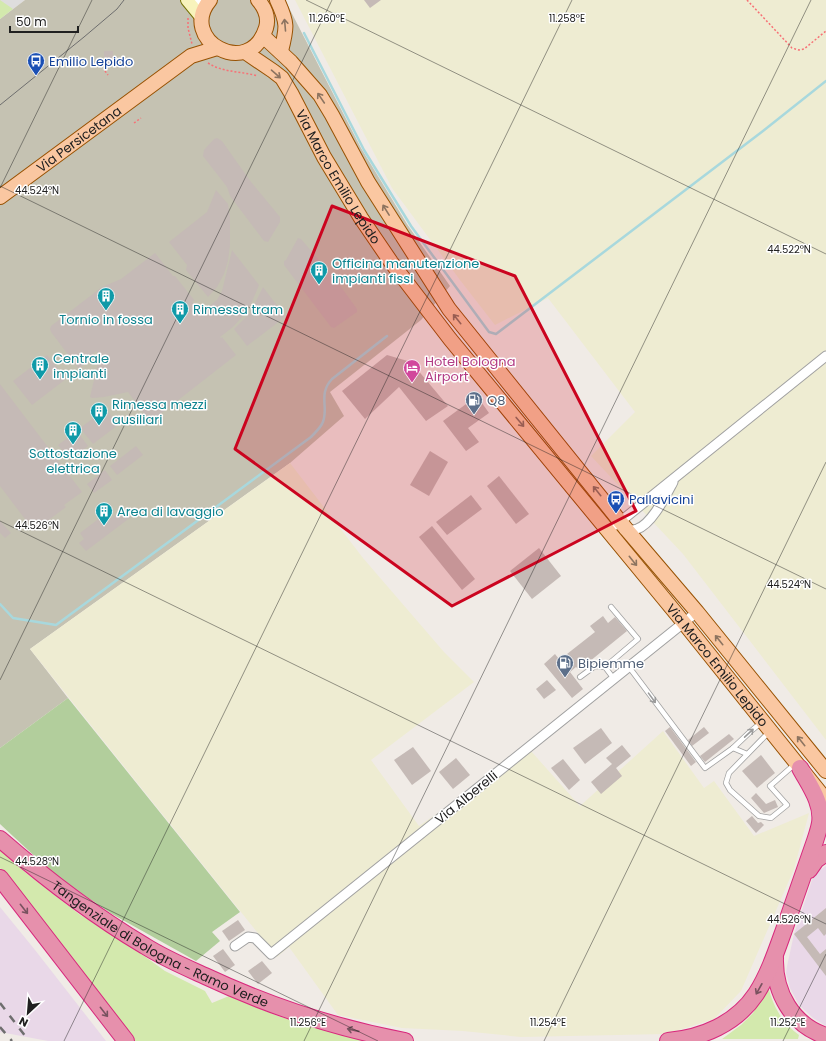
<svg xmlns="http://www.w3.org/2000/svg" width="826" height="1041" font-family="Poppins,sans-serif">
  <style>
    .residential { fill: #dedddd }
    .industrial { fill: #e9d8e8 }
    .construction { fill: #c5c2b2 }
    .farmland { fill: #eeecd2 }
    .grass { fill: #d3e9ad }
    .forest { fill: #b2ce9c }
    .lines { fill: none; stroke-linecap: round; stroke-linejoin: round }
    .stream { stroke: #a8d8dd; stroke-width: 2.5 }
    .building { fill: #c5bab6 }
    .service-casing { stroke: #a1a1a1; stroke-width: 6 }
    .minor-casing { stroke: #a1a1a1; stroke-width: 11 }
    .secondary-casing { stroke: #767307; stroke-width: 14 }
    .primary-casing { stroke: #985203; stroke-width: 16 }
    .motorway-casing { stroke: #d8297d; stroke-width: 18 }
    .path { stroke: #f77075; stroke-width: 1.5; stroke-dasharray: 2 2; stroke-linecap: butt }
    .service { stroke: #fff; stroke-width: 4.5 }
    .minor { stroke: #fff; stroke-width: 9 }
    .secondary { stroke: #f8f3bc; stroke-width: 12 }
    .primary { stroke: #fac7a1; stroke-width: 14 }
    .motorway { stroke: #e690ac; stroke-width: 16 }
    .tram { stroke: #6e6e6e; stroke-width: 1 }
    .rail { stroke: #6e6e6e; stroke-width: 2.5; stroke-dasharray: 8 8; stroke-linecap: butt }
    .oneway { stroke: #8d7460 }
    .oneway2 { stroke: #9b9b9b }
    .oneway3 { stroke: #79525f }
    .marked { fill: #cb041f; fill-opacity: 0.2; stroke: #cb041f; stroke-width: 3; stroke-linejoin: round }
    .ticks { fill: none; stroke: #202020; stroke-width: 1; stroke-opacity: 0.45 }
    .labels { text-anchor: middle; stroke-width: 3; stroke-linejoin: round; paint-order: stroke }
    .transit-label { font-size: 13px; fill: #164399; stroke: #fff; text-anchor: start }
    .street-label { font-size: 13px; fill: #202020; stroke: #fff }
    .culture-label { font-size: 13px; fill: #0d838f; stroke: #fff; text-anchor: start }
    .hotel-label { font-size: 13px; fill: #b23c85; stroke: #fff; text-anchor: start }
    .service-label { font-size: 13px; fill: #4e5e75; stroke: #fff; text-anchor: start }
    .ticks-label { font-size: 10px; text-anchor: middle; fill: #202020; stroke: #fff; stroke-width: 3; stroke-linejoin: round; paint-order: stroke }
  </style>
  <rect width="100%" height="100%" fill="#f0ebe6"/>
  <path class="residential" d="M0,0H25L0,19Z"/>
  <g class="industrial">
    <path d="M826,866V1026L813,1018L799,1005L790,988L786,973L787,966L794,934L812,880L818,871Z"/>
    <path d="M0,907L35,950L106,1041H48L0,1032Z"/>
  </g>
  <path class="construction" d="M25,0H285L361,148L407,224L450,286L421,320L330,392L344,416L290,463L30,649L68,698L0,748V19Z"/>
  <g class="farmland">
    <path d="M295,0H826V740L683,554L591,456L635,412L548,298L495,325L460,280L392,188Z"/>
    <path d="M290,463L363,558L444,652L474,682L371,760L419,826L530,750L580,806L663,731L704,788L714,781L754,836L809,813L794,869L741,991L714,1019L666,1034L521,1037L463,1031L402,1028L338,1015L289,947L277,957L30,649Z"/>
  </g>
  <g class="grass">
    <path d="M0,0L13,9L0,19Z"/>
    <path d="M0,848L26,873L79,914L126,943L165,971L205,991L212,1003L229,996L278,1016L331,1032L366,1041H132L0,868Z"/>
    <path d="M768,986C773,1006 782,1023 799,1035L798,1039H722L741,1025L753,1013Z"/>
  </g>
  <path class="forest" d="M68,698L240,912L212,932L220,941L196,961L112,914L56,876L0,824V748Z"/>
  <g class="lines">
    <g class="stream">
      <path d="M304,33L364,150L411,226L489,332L496,334L763,131L826,81"/>
      <path d="M0,604L13,618L56,625L311,437C315,433 319,429 322,424C330,409 317,395 332,379L387,336"/>
    </g>
  </g>
  <g class="building">
    <path d="M364,0H381L370,8Z"/>
    <path d="M104,51H113V64L104,63Z"/>
    <path d="M217,138L222,141L251,182L280,217V222L268,242L264,241L230,196L227,187L203,156L204,150L214,139Z"/>
    <path d="M216,190L228,204L230,217V245L228,261L224,274L217,287L208,297L186,270L187,265L169,242L207,212Z"/>
    <path d="M298,238L301,239L336,280L357,309V312L334,328L331,327L284,265V261L286,260Z"/>
    <path d="M232,250L259,285L251,304L243,316L233,327L220,337L221,338L222,337L236,355L150,422L128,392L104,397L92,398L90,397L100,355L96,351L79,369L51,332L50,329L51,326L102,287L121,279L155,253L173,276H175L195,301H192L198,309L208,307L217,300L222,291Z"/>
    <path d="M263,287L285,316L281,320L247,346L234,329L250,313Z"/>
    <path d="M47,355L66,379L32,405L13,381Z"/>
    <path d="M387,355L411,362L448,406L426,421L399,387L365,419L342,391Z"/>
    <path d="M0,384L82,492L64,505L66,507L34,531L0,486Z"/>
    <path d="M477,396L489,413L468,428L479,442L466,451L443,421Z"/>
    <path d="M106,409L118,425L93,444L80,428Z"/>
    <path d="M77,431L88,446L70,460L58,445Z"/>
    <path d="M136,446L143,455L117,475L110,466Z"/>
    <path d="M430,451L448,462L429,496L410,485Z"/>
    <path d="M105,470L112,480L94,493L87,484Z"/>
    <path d="M499,476L529,514L516,524L487,486Z"/>
    <path d="M471,495L482,509L447,535L436,522Z"/>
    <path d="M125,508L131,517L86,551L79,543L84,539L80,533L105,514L109,520Z"/>
    <path d="M0,521L11,533L5,538L0,533Z"/>
    <path d="M432,526L475,579L462,590L419,537Z"/>
    <path d="M539,548L561,576L532,599L510,571Z"/>
    <path d="M603,616L608,623L615,617L627,631L579,670L576,667L570,672L583,689L572,698L544,664L555,654L562,663L570,657L567,654L595,632L590,626Z"/>
    <path d="M547,680L556,690L544,699L536,689Z"/>
    <path d="M670,727L696,762L691,766L665,731Z"/>
    <path d="M704,727L709,733L692,746L688,740Z"/>
    <path d="M601,728L612,743L585,764L573,748Z"/>
    <path d="M729,734L734,739L705,762L700,756Z"/>
    <path d="M622,745L631,756L616,768L622,776L601,794L591,782L612,764L606,758Z"/>
    <path d="M413,747L431,771L412,785L394,760Z"/>
    <path d="M761,755L775,773L757,788L742,771Z"/>
    <path d="M456,758L470,775L453,789L439,772Z"/>
    <path d="M563,759L580,780L569,790L551,768Z"/>
    <path d="M756,793L766,804L775,800L778,807L764,813L751,798Z"/>
    <path d="M752,816L758,823L761,822L764,825L756,833L746,821Z"/>
    <path d="M826,908V934L824,936L818,928L807,937L820,954L826,949V976L794,934Z"/>
    <path d="M238,920L245,930L229,941L222,931Z"/>
    <path d="M223,949L235,965L225,972L213,956Z"/>
    <path d="M262,961L272,973L258,984L248,971Z"/>
  </g>
  <g class="lines">
    <g class="service-casing">
      <g id="service">
        <path d="M611,607L638,639L605,667L614,679"/>
        <path d="M629,667L705,768L733,748L751,731L762,722"/>
        <path d="M580,677L595,666L605,667"/>
        <path d="M769,732L729,773L726,783L730,790L759,816L771,818L787,805L770,786L795,764"/>
        <path d="M733,748L747,754"/>
      </g>
    </g>
    <g class="minor-casing">
      <g id="minor">
        <path d="M195,0L198,2H208"/>
        <path d="M616,525L826,356"/>
        <path d="M624,530C628,530 633,530 637,529C652,524 666,495 673,482"/>
        <path d="M235,946L248,937L255,938L271,954L697,612"/>
      </g>
    </g>
    <g class="secondary-casing">
      <path id="secondary" d="M187,0L201,17"/>
    </g>
    <g class="primary-casing">
      <g id="primary">
        <path d="M210,0C177,39 249,81 266,28C269,18 265,8 258,0"/>
        <path d="M277,0C288,23 287,28 281,51"/>
        <path d="M263,36L291,62L320,95L332,115L368,182L449,309L627,530L697,612L826,771"/>
        <path id="s1" d="M245,52L273,71L282,78L291,93L324,157L361,218L391,262L450,339L684,623L826,800"/>
        <path id="s2" d="M0,197L191,56L217,48"/>
      </g>
    </g>
    <g class="motorway-casing">
      <g id="motorway">
        <path id="s3" d="M0,839C46,879 93,915 145,946C164,958 185,967 205,976C269,1006 335,1028 405,1041"/>
        <path d="M809,870L816,860L826,853"/>
        <path d="M0,878L126,1041"/>
        <path d="M775,958C774,992 792,1025 826,1036"/>
        <path d="M668,1041C702,1038 736,1024 756,994C769,974 777,949 785,927C795,898 805,869 815,841C817,835 819,829 820,823C823,803 809,785 800,768"/>
      </g>
    </g>
    <g class="path">
      <path d="M747,0L792,48L799,50L804,49L826,31"/>
      <path d="M188,18V28L192,44"/>
      <path d="M208,63C224,73 241,71 258,76"/>
      <path d="M105,71L108,75"/>
      <path d="M134,123L141,118"/>
    </g>
    <use href="#service" class="service"/>
    <use href="#minor" class="minor"/>
    <use href="#secondary" class="secondary"/>
    <use href="#primary" class="primary"/>
    <use href="#motorway" class="motorway"/>
    <path class="tram" d="M0,105L84,37L117,9L124,0"/>
    <g class="rail">
      <path d="M0,1003L29,1041"/>
      <path d="M0,1027L12,1041"/>
    </g>
  </g>
  <defs><path id="oneway-shaft" d="M-6 0H5M1.5-3L5.5 0L1.5 3" fill="none" stroke-width="1.6" stroke-linecap="round" stroke-linejoin="round"/></defs>
  <g class="oneway">
    <use href="#oneway-shaft" transform="translate(285 25) rotate(-95)"/>
    <use href="#oneway-shaft" transform="translate(276 74) rotate(41)"/>
    <use href="#oneway-shaft" transform="translate(321 98) rotate(-124)"/>
    <use href="#oneway-shaft" transform="translate(386 210) rotate(-122)"/>
    <use href="#oneway-shaft" transform="translate(457 319) rotate(-129)"/>
    <use href="#oneway-shaft" transform="translate(520 422) rotate(50)"/>
    <use href="#oneway-shaft" transform="translate(597 491) rotate(-129)"/>
    <use href="#oneway-shaft" transform="translate(633 561) rotate(51)"/>
    <use href="#oneway-shaft" transform="translate(719 640) rotate(-129)"/>
    <use href="#oneway-shaft" transform="translate(801 741) rotate(-129)"/>
  </g>
  <g class="oneway2">
    <use href="#oneway-shaft" transform="translate(652 698) rotate(54)"/>
    <use href="#oneway-shaft" transform="translate(749 733) rotate(-43)"/>
  </g>
  <g class="oneway3">
    <use href="#oneway-shaft" transform="translate(24 909) rotate(52)"/>
    <use href="#oneway-shaft" transform="translate(759 989) rotate(119)"/>
    <use href="#oneway-shaft" transform="translate(104 1012) rotate(52)"/>
    <use href="#oneway-shaft" transform="translate(353 1030) rotate(-167)"/>
  </g>
  <path class="marked" d="M332,206L515,276L636,511L452,606L235,449Z"/>
  <path class="ticks" d="M306,0L826,254M0,186L826,589M0,188L92,0M0,521L826,924M0,680L332,0M0,857L378,1041M64,1041L572,0M304,1041L811,0M544,1041L826,462M783,1041L826,954"/>
  <defs>
    <g id="bus-pin" transform="scale(0.9)"><path d="M0 17L-7.5 6A9.5 9.5 0 1 1 7.5 6Z" fill="#1a4fb4" stroke="#fff"/><path d="M-5-6H5V4H4V6H2V4H-2V6H-4V4H-5ZM-3.5-4V0h7V-4ZM-3.5 1.2v1.5H-2V1.2ZM2 1.2v1.5H3.5V1.2Z" fill="#fff"/></g>
    <g id="building-pin" transform="scale(0.9)"><path d="M0 17L-7.5 6A9.5 9.5 0 1 1 7.5 6Z" fill="#0f9aa8" stroke="#fff"/><path d="M-4-6H4V6H1V3H-1V6H-4ZM-2.5-4.3h1.7v1.8h-1.7ZM.8-4.3h1.7v1.8H.8ZM-2.5-1h1.7V.8h-1.7ZM.8-1h1.7V.8H.8Z" fill="#fff"/></g>
    <g id="hotel-pin" transform="scale(0.9)"><path d="M0 17L-7.5 6A9.5 9.5 0 1 1 7.5 6Z" fill="#d1479c" stroke="#fff"/><path d="M-6-4.5h1.5V1H6V5H4.5V3h-9V5H-6ZM-4 0a1.8 1.8 0 1 1 3.6 0ZM.5 0V-2.5h3Q6-2.5 6 0Z" fill="#fff"/></g>
    <g id="fuel-pin" transform="scale(0.9)"><path d="M0 17L-7.5 6A9.5 9.5 0 1 1 7.5 6Z" fill="#5c6f8a" stroke="#fff"/><path d="M-5.5-6h7V0h2V4h1.3V-2.5L3-4.5l.8-.8L6-3V5H2.5V1h-1V6h-7ZM-4.2-4.7v3.2H.2V-4.7Z" fill="#fff"/></g>
  </defs>
  <g fill-rule="evenodd">
    <use href="#bus-pin" x="36" y="61"/>
    <use href="#building-pin" x="319" y="270"/>
    <use href="#building-pin" x="106" y="296"/>
    <use href="#building-pin" x="180" y="309"/>
    <use href="#building-pin" x="40" y="365"/>
    <use href="#hotel-pin" x="412" y="368"/>
    <use href="#fuel-pin" x="474" y="400"/>
    <use href="#building-pin" x="99" y="411"/>
    <use href="#building-pin" x="73" y="430"/>
    <use href="#bus-pin" x="616" y="499"/>
    <use href="#building-pin" x="104" y="511"/>
    <use href="#fuel-pin" x="565" y="663"/>
  </g>
  <g class="labels">
    <g class="transit-label">
      <text x="49" y="66">Emilio Lepido</text>
      <text x="629" y="504">Pallavicini</text>
    </g>
    <g class="street-label">
      <text dy="5" stroke="none"><textPath href="#s2" startOffset="98">Via Persicetana</textPath></text>
      <text dy="5" stroke="none"><textPath href="#s1" startOffset="159">Via Marco Emilio Lepido</textPath></text>
      <text dy="5" stroke="none"><textPath href="#s1" startOffset="778">Via Marco Emilio Lepido</textPath></text>
      <text transform="translate(466 797) rotate(-39)" y="5">Via Alberelli</text>
      <text dy="5" stroke="none"><textPath href="#s3" startOffset="193">Tangenziale di Bologna - Ramo Verde</textPath></text>
    </g>
    <g class="culture-label">
      <text x="332" y="268">Officina manutenzione<tspan x="332" dy="15">impianti fissi</tspan></text>
      <text x="193" y="314">Rimessa tram</text>
      <text x="106" y="324" text-anchor="middle">Tornio in fossa</text>
      <text x="53" y="363">Centrale<tspan x="53" dy="15">impianti</tspan></text>
      <text x="112" y="409">Rimessa mezzi<tspan x="112" dy="15">ausiliari</tspan></text>
      <text x="73" y="458" text-anchor="middle">Sottostazione<tspan x="73" dy="15">elettrica</tspan></text>
      <text x="117" y="516">Area di lavaggio</text>
    </g>
    <g class="hotel-label">
      <text x="425" y="366">Hotel Bologna<tspan x="425" dy="15">Airport</tspan></text>
    </g>
    <g class="service-label">
      <text x="487" y="405">Q8</text>
      <text x="578" y="668">Bipiemme</text>
    </g>
  </g>
  <g class="ticks-label">
    <text x="327" y="22">11.260°E</text>
    <text x="567" y="22">11.258°E</text>
    <text x="37" y="194">44.524°N</text>
    <text x="789" y="253">44.522°N</text>
    <text x="37" y="529">44.526°N</text>
    <text x="789" y="588">44.524°N</text>
    <text x="37" y="865">44.528°N</text>
    <text x="789" y="923">44.526°N</text>
    <text x="308" y="1026">11.256°E</text>
    <text x="548" y="1026">11.254°E</text>
    <text x="788" y="1026">11.252°E</text>
  </g>
  <g transform="translate(28 1013) rotate(206)" stroke="#ffffff" stroke-width="3" paint-order="stroke">
  <path d="M0-3L7 15L0 10L-7 15Z" fill="#202020"/>
  <text y="-6" font-size="11" font-weight="bold" text-anchor="middle" fill="#202020">N</text>
  </g>
  <path d="M10 26v6h68v-6" fill="none" stroke="#202020" stroke-width="2"/>
  <text x="16" y="26" font-size="12" fill="#202020" stroke="#ffffff" stroke-width="3" paint-order="stroke">50 m</text>
</svg>
